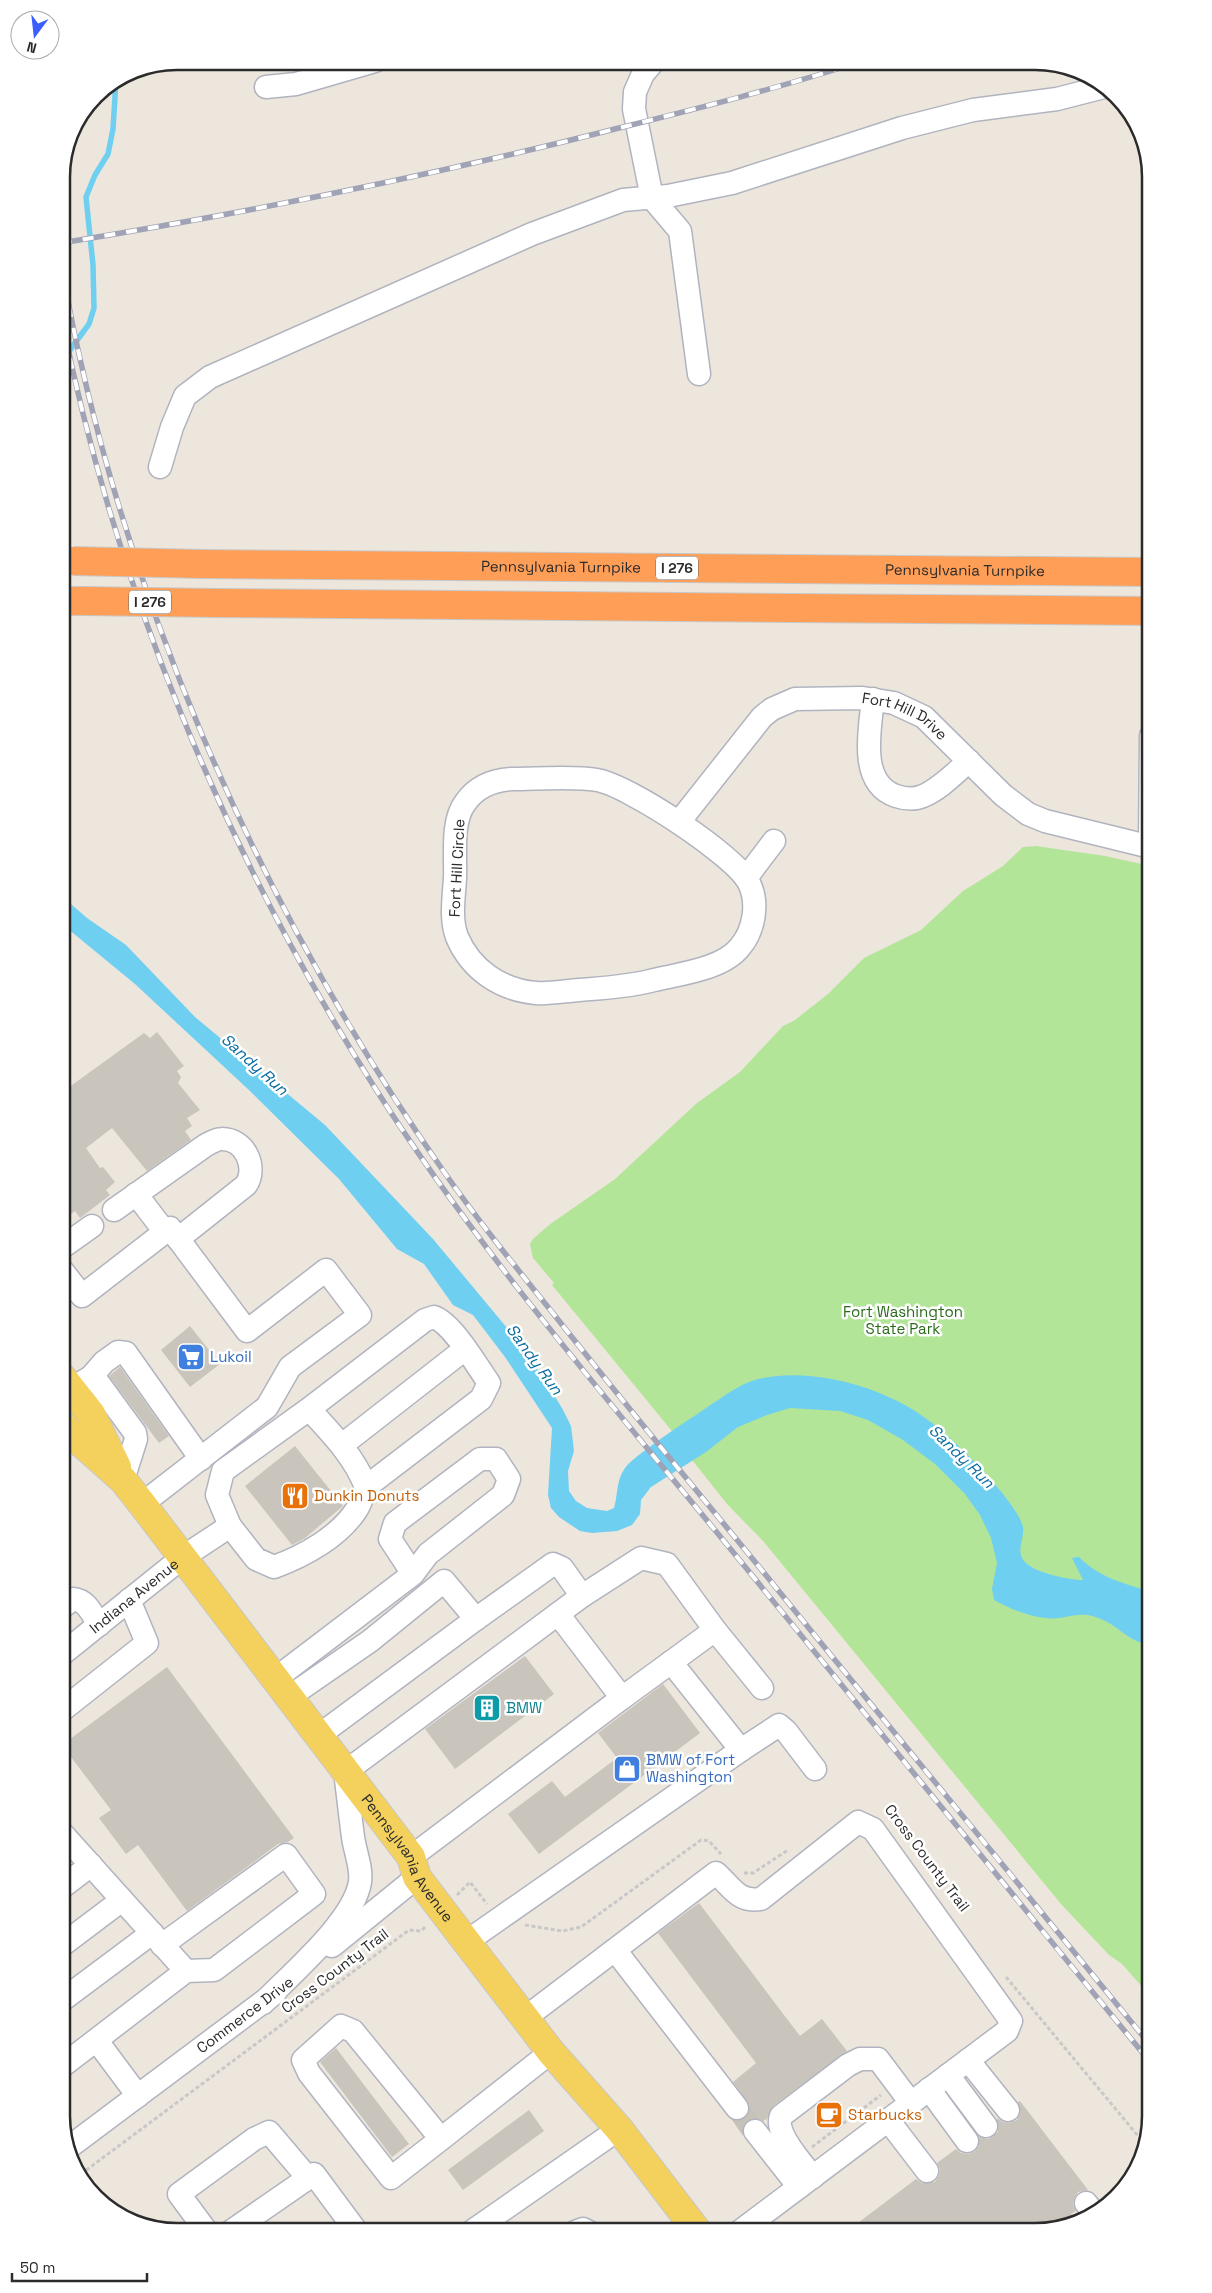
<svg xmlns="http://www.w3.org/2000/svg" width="1212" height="2293" font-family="'Space Grotesk',sans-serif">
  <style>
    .green { fill: #b3e599 }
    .water { fill: #6ecff1 }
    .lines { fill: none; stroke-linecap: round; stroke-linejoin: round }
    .stream { stroke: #6ecff1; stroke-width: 5.5 }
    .building { fill: #c9c4bc }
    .minor-tunnel { stroke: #c6c1b9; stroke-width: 22; stroke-dasharray: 22 11; stroke-linecap: butt }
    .minor-casing { stroke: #b1b4bf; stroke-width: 25 }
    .major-casing { stroke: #c8c8c8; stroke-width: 30 }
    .highway-casing { stroke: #c8c8c8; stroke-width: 30 }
    .path { stroke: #c8c8c8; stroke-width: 3; stroke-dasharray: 4 2.5; stroke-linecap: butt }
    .minor { stroke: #fff; stroke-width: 22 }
    .major { stroke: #f4d05c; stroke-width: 28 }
    .highway { stroke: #ff9f57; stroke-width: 28 }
    .rail-casing { stroke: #a0a3b6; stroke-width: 5.5 }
    .rail { stroke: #fff; stroke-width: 4; stroke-dasharray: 11; stroke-linecap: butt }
    .highway-bridge-casing { stroke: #c8c8c8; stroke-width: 30; stroke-linecap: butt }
    .highway-bridge { stroke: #ff9f57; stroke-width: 28 }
    .labels { text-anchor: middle; stroke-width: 5; stroke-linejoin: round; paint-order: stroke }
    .shield { fill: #fff; stroke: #6b6b6b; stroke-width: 1 }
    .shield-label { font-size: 14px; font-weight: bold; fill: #2b2b2b }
    .street-label { font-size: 15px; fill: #2b2b2b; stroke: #fff }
    .park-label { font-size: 15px; fill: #2a6b19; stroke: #fff }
    .shop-label { font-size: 15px; fill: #366cbe; stroke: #fff; text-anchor: start }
    .food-label { font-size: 15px; fill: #c56008; stroke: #fff; text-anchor: start }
    .culture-label { font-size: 15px; fill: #0d838f; stroke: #fff; text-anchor: start }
    .water-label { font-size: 16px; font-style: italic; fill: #0b6da0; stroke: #fff }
    .rim { fill: none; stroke: #2b2b2b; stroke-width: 2.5 }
  </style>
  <rect width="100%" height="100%" fill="#ede6dd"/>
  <path class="green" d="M1036,846L1105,856L1151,866V1997L1122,1964L1109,1955L1061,1904L763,1541L727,1504L692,1460L694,1458L552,1285L554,1283L533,1258L530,1244L533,1239L549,1225L615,1179L697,1103L740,1072L783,1026L795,1020L828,994L864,958L921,930L963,891L1003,866L1023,847Z"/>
  <path class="water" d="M61,892L64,898L87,918L126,945L195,1017L325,1125L433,1239L513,1335L539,1371L562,1408L571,1426L574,1451L568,1471L569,1491L576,1501L587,1508L607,1511L614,1508C618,1495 616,1480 625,1468C632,1458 672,1431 685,1422C702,1412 731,1389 749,1382C802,1363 885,1386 928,1420C951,1436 1017,1501 1023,1527C1025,1539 1014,1552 1026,1563C1036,1573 1069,1580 1083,1580L1072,1558L1079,1557C1101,1579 1122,1582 1151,1592V1645C1129,1642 1121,1628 1103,1620C1077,1608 1068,1621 1046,1618C1028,1616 1010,1609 994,1600L992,1589L997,1563L991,1538L980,1515L965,1494L935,1464L903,1440L868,1420L840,1411L790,1408L767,1415L738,1427L706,1452L651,1487L641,1500L640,1514L632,1525L617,1531L592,1533L580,1531L559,1517L551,1508L548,1495L552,1428L505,1357L473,1315L453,1305L424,1264L397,1249L339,1179L250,1091L135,984L62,924Z"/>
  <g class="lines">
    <path class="stream" d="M61,362L89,324L94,308L93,265L86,197L95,175L108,154L113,129L116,81"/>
  </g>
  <g class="building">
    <path d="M157,1032L184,1066L177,1071L181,1077L178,1083L200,1110L187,1118L192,1126L185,1131L191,1140L147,1171L112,1128L86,1148L100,1168L103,1167L115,1182L106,1190L110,1195L80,1218L75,1211L61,1222V1093L144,1033L150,1038Z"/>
    <path d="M190,1326L220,1364L190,1387L161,1350Z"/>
    <path d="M120,1367L169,1436L159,1443L109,1376Z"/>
    <path d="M295,1446L343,1506L305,1538L292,1545L245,1486Z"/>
    <path d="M525,1656L554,1694L455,1769L425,1729Z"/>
    <path d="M167,1667L294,1838L288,1842L278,1844L187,1911L138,1845L126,1854L99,1818L111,1810L62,1745Z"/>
    <path d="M663,1684L700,1733L539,1854L508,1814L552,1781L565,1797L617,1758L598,1733Z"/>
    <path d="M699,1903L800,2036L822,2019L847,2051L773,2106L767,2119L763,2121L754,2118L747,2121L743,2127V2136L732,2120L738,2121L745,2119L749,2113L750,2106L733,2082L756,2063L658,1933Z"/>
    <path d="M336,2048L409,2144L392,2157L320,2062Z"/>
    <path d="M1020,2101L1088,2190L1078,2192L1074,2199L1073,2205L1076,2211L1071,2214L1078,2223L1035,2232H846L916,2179L922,2183L935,2182L939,2176L940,2169L937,2163L956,2149L961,2153L968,2154L975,2151L979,2146V2137L988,2139L998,2132L997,2118L1003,2122L1009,2123L1017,2120L1020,2114L1018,2102Z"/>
    <path d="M529,2110L544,2131L463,2190L448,2170Z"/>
  </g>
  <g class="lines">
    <path class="minor-tunnel" d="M737,2108L755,2131"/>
    <g class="minor-casing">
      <g id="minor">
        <path d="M654,61L643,74L635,92L634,109L652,198L680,231L699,374"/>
        <path d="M266,87L296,84L375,61"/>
        <path d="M160,467L172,427L185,396L210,377L532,234L623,200L668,196L732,183L902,128L973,110L1057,99L1104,87"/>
        <path d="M873,699C870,729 858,783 896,796C905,799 914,800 923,796C940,789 955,773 969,761"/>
        <path d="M512,779C536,779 574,776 597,780C628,785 736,856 749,883C759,903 754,931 740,947C722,970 677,974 650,981C626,987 603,988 579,990C565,991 550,994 536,993C501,990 471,970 457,937C450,919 454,897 455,878C456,856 451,822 465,803C476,787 493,780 512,779Z"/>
        <path id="s1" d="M679,822L762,717L772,709L795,699L863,698L894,703L924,717L1003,795L1028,814L1045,821L1151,847"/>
        <path d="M1150,847L1151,736"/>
        <path d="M746,878L774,841"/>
        <path d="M136,1194L165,1232"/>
        <path d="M114,1210L206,1145C210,1143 217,1139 221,1139C245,1138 258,1168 246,1185L178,1239"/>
        <path d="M61,1248L92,1226"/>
        <path d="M61,1269L82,1296L170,1228L247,1331L326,1270L360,1315L290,1367L267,1407L142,1504"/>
        <path d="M91,1377L104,1362L118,1352L126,1353L201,1459"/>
        <path d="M79,1384L91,1377L97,1381L135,1433L136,1439L123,1480"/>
        <path d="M309,1409C331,1433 354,1456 366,1487C363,1494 361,1503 357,1509C339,1537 304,1556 274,1567L256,1559L230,1526L217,1495L223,1471L309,1409L425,1320L434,1317C453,1324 477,1366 489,1383L481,1399L366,1487"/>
        <path d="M342,1445L465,1349"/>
        <path d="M582,1596L641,1558L667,1564L715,1630L622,1698"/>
        <path d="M61,1608L73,1599C87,1600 92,1614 99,1625"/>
        <path d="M715,1630L762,1688"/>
        <path id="s2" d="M61,1655L183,1557L230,1526"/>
        <path d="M275,1679L413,1574L428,1554L503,1495L509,1479L496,1459H480L395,1523L390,1539L413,1574"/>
        <path d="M289,1697L370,1641L444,1581L476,1619L318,1736"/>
        <path d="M61,1711L147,1643L129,1600"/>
        <path d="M741,1750L779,1725L786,1731L815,1769"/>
        <path d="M61,1832L186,1971"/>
        <path d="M411,1857L622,1698L558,1614"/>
        <path d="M61,1888L91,1865"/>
        <path d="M466,1942L741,1750L671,1662"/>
        <path d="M61,1946L122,1900"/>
        <path d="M332,1946L417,1877"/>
        <path d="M615,1950L737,2108"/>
        <path d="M61,2001L152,1933"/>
        <path d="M263,2003C291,1974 354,1921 360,1882C362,1867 355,1852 353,1837C350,1815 348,1794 345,1772L582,1596L562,1568L553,1564L476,1619"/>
        <path d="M525,2018L716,1873C731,1886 738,1903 761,1899L858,1822L873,1829L1011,2021L1007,2031L739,2232"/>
        <path d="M97,2041L138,2096"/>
        <path d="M968,2060L1008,2110"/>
        <path d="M61,2067L186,1971L214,1970L314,1894L286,1855L162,1945"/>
        <path d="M948,2075L986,2126"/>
        <path d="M929,2089L967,2141"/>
        <path d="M888,2120L927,2171"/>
        <path d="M755,2131L799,2187"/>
        <path d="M441,2139L391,2178L309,2073L303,2060L341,2026L353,2031L441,2139L551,2052"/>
        <path d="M68,2148L275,1993"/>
        <path d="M813,2177C802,2163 774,2133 781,2116L848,2065L860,2059H878L911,2103"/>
        <path d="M1086,2203L1093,2212"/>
        <path d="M207,2232L179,2194L254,2139L269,2132L308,2178"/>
        <path d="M230,2232L314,2174L357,2232"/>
        <path d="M471,2232L619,2129"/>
        <path d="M575,2232L583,2229L589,2232"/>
      </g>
    </g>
    <g class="major-casing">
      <g id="major">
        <path d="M61,1376L91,1414L117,1467"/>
        <path id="s3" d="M61,1423L69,1432L123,1480L142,1504L411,1857L417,1877L442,1910L551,2052L619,2129L698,2232"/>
      </g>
    </g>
    <g class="highway-casing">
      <g id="highway">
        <path id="s4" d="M203,564L1151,572"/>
        <path d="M61,601H84"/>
        <path d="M216,603L1151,611"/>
      </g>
    </g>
    <g class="path">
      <path d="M744,1873H753L788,1850"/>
      <path d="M457,1895L470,1882L487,1904"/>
      <path d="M525,1925L562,1931L581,1927L701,1840L709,1841L721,1854"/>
      <path d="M1006,1977L1143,2142"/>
      <path d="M812,2147L881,2095"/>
      <path d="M81,2174L409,1930L421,1931L426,1926"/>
    </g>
    <use href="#minor" class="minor"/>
    <use href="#major" class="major"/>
    <use href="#highway" class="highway"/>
    <g class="rail-casing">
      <g id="rail">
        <path d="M61,243C246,213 430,176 611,130C695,109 780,88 862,61"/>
        <path d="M61,263C116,582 257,904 442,1169C476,1218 514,1265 552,1312C616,1393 681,1472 747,1552C881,1717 1016,1881 1151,2046"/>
        <path d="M61,315C115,588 225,853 375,1088C480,1253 609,1401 733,1552C872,1722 1011,1893 1151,2063"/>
      </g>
    </g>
    <use href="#rail" class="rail"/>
    <g class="highway-bridge-casing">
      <g id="highway-bridge">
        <path d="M73,561L203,564"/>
        <path d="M84,601L216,603"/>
      </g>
    </g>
    <use href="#highway-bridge" class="highway-bridge"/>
  </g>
  <defs>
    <g id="supermarket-square" transform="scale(1.4375)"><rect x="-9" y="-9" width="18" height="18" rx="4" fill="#3f7fe0" stroke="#fff"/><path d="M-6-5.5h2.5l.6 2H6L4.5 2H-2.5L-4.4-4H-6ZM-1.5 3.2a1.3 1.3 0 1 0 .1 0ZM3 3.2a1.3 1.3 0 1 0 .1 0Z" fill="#fff"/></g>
    <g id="restaurant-square" transform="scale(1.4375)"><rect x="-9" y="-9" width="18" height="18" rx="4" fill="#e8710a" stroke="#fff"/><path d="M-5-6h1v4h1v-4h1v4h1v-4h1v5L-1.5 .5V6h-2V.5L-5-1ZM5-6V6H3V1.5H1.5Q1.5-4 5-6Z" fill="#fff"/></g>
    <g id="building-square" transform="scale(1.4375)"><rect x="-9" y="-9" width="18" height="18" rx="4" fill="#0f9aa8" stroke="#fff"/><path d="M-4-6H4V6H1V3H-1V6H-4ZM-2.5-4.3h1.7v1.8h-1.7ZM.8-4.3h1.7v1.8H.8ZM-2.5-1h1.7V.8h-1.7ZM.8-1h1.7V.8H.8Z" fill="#fff"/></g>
    <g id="shop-square" transform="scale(1.4375)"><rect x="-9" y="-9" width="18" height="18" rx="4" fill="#3f7fe0" stroke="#fff"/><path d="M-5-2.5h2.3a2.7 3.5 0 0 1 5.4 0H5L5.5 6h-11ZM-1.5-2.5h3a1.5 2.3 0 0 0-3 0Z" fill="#fff"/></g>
    <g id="cafe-square" transform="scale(1.4375)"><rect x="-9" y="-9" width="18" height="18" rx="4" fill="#e8710a" stroke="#fff"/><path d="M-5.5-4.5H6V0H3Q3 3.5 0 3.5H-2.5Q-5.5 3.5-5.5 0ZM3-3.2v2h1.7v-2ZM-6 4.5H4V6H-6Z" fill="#fff"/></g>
  </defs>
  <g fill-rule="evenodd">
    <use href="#supermarket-square" x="191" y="1357"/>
    <use href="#restaurant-square" x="295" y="1496"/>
    <use href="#building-square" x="487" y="1708"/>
    <use href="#shop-square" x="627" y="1769"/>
    <use href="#cafe-square" x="829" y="2115"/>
  </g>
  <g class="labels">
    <g class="shield">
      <rect x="656" y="556.5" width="42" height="23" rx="4"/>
      <rect x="129" y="590.5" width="42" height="23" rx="4"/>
    </g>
    <g class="shield-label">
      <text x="677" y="573">I 276</text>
      <text x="150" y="607">I 276</text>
    </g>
    <g class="street-label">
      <text dy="5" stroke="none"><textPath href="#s4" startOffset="358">Pennsylvania Turnpike</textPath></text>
      <text dy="5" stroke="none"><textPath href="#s4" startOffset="762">Pennsylvania Turnpike</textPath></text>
      <text dy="5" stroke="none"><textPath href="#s1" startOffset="286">Fort Hill Drive</textPath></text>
      <text transform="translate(457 868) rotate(-87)" y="5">Fort Hill Circle</text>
      <text dy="5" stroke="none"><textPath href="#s2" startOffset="94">Indiana Avenue</textPath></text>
      <text transform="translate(927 1858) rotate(53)" y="5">Cross County Trail</text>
      <text dy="5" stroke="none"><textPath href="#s3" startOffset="558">Pennsylvania Avenue</textPath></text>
      <text transform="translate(335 1971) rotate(-37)" y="5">Cross County Trail</text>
      <text transform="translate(245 2015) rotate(-37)" y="5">Commerce Drive</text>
    </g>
    <g class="park-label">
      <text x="903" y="1317">Fort Washington<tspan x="903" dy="17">State Park</tspan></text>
    </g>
    <g class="shop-label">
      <text x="210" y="1362">Lukoil</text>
      <text x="646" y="1765">BMW of Fort<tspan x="646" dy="17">Washington</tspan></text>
    </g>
    <g class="food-label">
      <text x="314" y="1501">Dunkin Donuts</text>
      <text x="848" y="2120">Starbucks</text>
    </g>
    <g class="culture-label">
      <text x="506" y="1713">BMW</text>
    </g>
    <g class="water-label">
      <text transform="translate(255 1064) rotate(42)" y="6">Sandy Run</text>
      <text transform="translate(535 1359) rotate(54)" y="6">Sandy Run</text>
      <text transform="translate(962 1456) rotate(44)" y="6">Sandy Run</text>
    </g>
  </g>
  <path d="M0 0H1212V2293H0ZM177 70H1035A107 107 0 0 1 1142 177V2116A107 107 0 0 1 1035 2223H177A107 107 0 0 1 70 2116V177A107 107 0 0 1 177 70Z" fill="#fff" fill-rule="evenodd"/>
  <path class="rim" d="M177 70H1035A107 107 0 0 1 1142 177V2116A107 107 0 0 1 1035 2223H177A107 107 0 0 1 70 2116V177A107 107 0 0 1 177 70Z"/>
  <g transform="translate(35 35) rotate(195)"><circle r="24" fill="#ffffff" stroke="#aaaaaa"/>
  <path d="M0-4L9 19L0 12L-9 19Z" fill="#3a5ffe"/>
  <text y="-8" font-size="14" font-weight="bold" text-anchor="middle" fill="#2b2b2b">N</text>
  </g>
  <path d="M12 2273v8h135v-8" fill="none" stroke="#2b2b2b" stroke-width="2.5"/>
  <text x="20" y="2273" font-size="15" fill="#2b2b2b" stroke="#ffffff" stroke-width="4" paint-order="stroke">50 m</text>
</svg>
